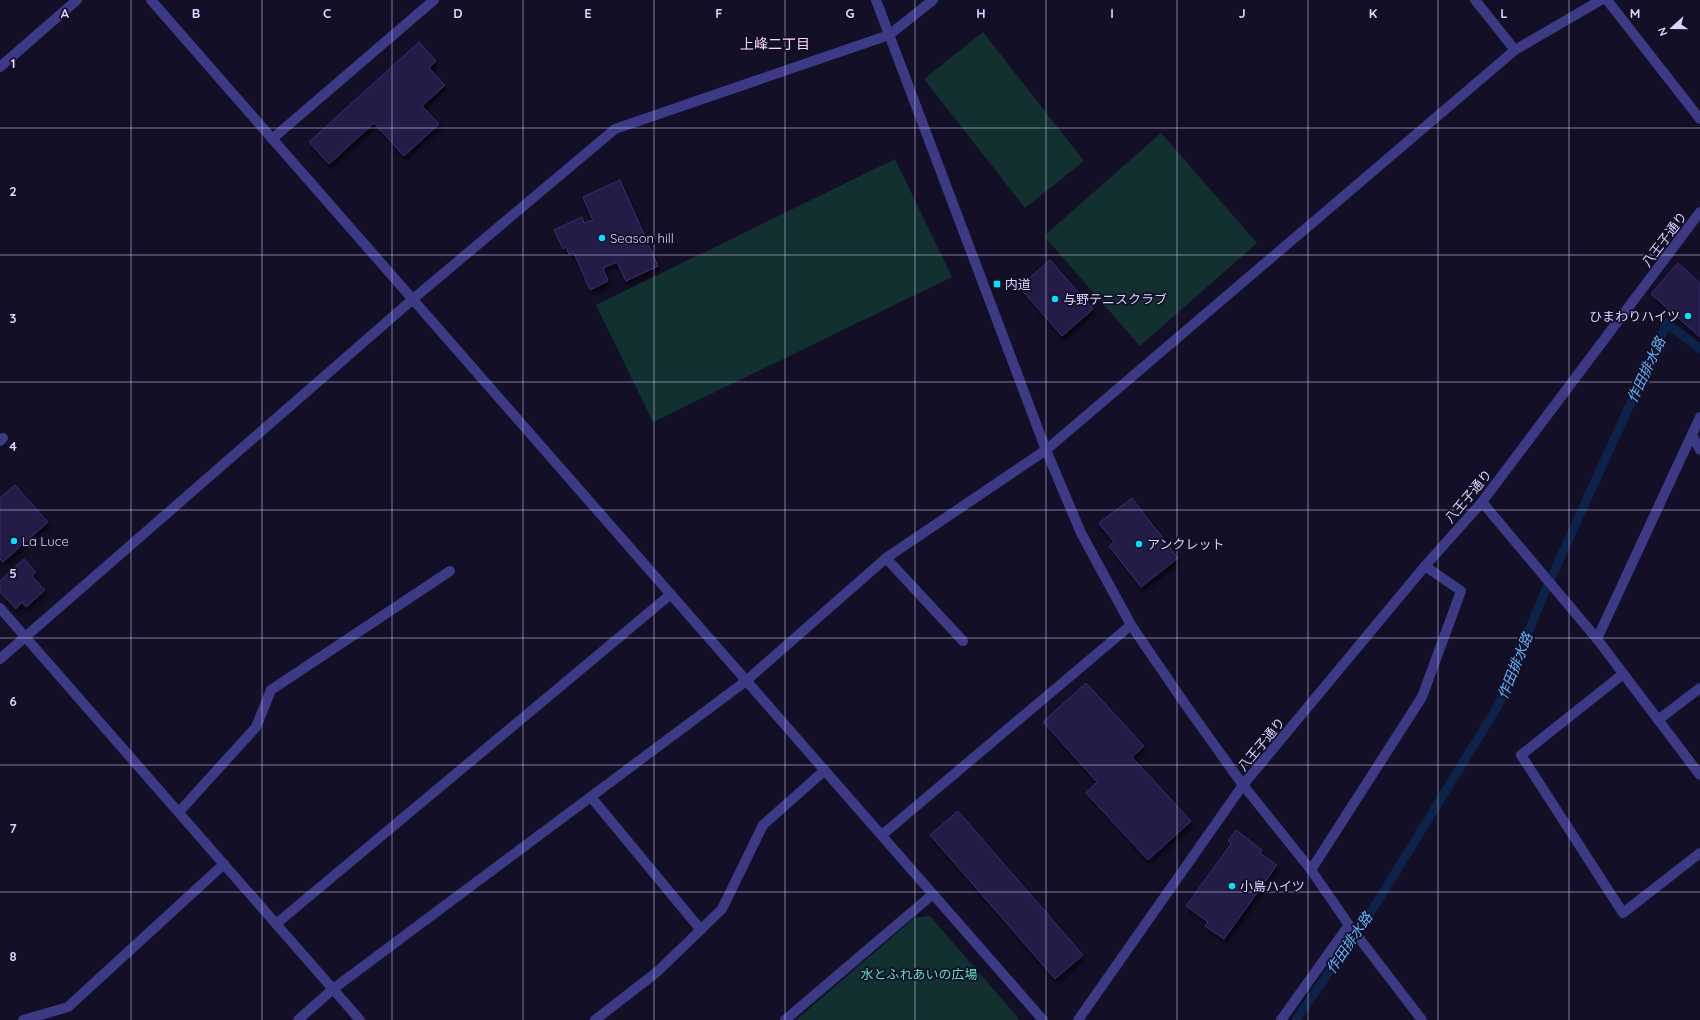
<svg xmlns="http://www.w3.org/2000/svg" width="1700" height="1020" font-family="Quicksand,'Noto Sans JP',sans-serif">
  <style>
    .green { fill: #12302f }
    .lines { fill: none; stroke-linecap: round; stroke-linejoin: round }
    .stream { stroke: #0c2248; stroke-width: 9 }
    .building { fill: #241b47; stroke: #3b2d73; filter: url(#shadow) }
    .minor { stroke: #3d3a85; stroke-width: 10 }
    .grid { fill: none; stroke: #d9d4ff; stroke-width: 1; stroke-opacity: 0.55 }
    .poi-dot { fill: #00e5ff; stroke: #130f26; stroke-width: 1.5 }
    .labels { text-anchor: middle; stroke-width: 3.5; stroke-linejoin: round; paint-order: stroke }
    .poi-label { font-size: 13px; fill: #d9d4ff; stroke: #130f26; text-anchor: start }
    .street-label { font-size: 13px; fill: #d9d4ff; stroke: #130f26 }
    .park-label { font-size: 13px; fill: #5fe0c0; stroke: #130f26 }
    .neighbourhood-label { font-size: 14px; fill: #ffd6f0; stroke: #130f26 }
    .water-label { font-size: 14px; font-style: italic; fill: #62b6ff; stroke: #130f26 }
    .grid-label { font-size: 13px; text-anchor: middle; font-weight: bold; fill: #d9d4ff; stroke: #130f26; stroke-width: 3.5; stroke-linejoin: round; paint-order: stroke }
  </style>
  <defs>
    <filter id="shadow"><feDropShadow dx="2.5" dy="4.5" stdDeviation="2" flood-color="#0009"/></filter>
  </defs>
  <rect width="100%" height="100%" fill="#130f26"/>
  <g class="green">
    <path d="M983,32L1084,161L1025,208L924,79Z"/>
    <path d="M1161,133L1257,243L1140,346L1044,236Z"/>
    <path d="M895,159L952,277L653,422L596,305Z"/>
    <path d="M930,916L1020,1020H796L914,918Z"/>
  </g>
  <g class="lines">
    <path class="stream" d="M1296,1020L1378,901L1499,704L1542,598L1667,323L1700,349"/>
  </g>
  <g class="building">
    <path d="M419,42L436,61L429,68L445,85L422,106L439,124L404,156L374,123L329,164L309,142Z"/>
    <path d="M620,180L658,266L626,281L617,262L603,268L608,281L590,290L574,253L569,254L566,247L563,249L554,230L582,217L584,223L593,220L583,197Z"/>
    <path d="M1050,260L1093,309L1062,336L1019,287Z"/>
    <path d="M1678,263L1700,283V337L1651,294Z"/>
    <path d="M15,485L48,522L3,562L0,559V498Z"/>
    <path d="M1132,498L1178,558L1141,587L1109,546L1114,542L1099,523Z"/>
    <path d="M24,559L36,572L32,576L45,590L26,607L22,602L16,609L0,592V581Z"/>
    <path d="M1086,683L1144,746L1132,757L1191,821L1148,860L1086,793L1097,782L1043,722Z"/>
    <path d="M958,811L1083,955L1055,979L930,835Z"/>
    <path d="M1236,830L1262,850L1260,853L1277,865L1224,939L1205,926L1208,922L1186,906L1231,844L1228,841Z"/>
  </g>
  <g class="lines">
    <g class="minor">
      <path d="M151,0L1043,1020"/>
      <path d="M876,0L1046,450L1081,533L1131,625L1185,704L1243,785L1311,870L1349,925L1422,1020"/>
      <path d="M1475,0L1515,50"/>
      <path d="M1607,0L1700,119"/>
      <path d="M0,67L77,0"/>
      <path d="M272,139L434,0"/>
      <path d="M1692,435L1700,450"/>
      <path d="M0,441L3,438"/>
      <path d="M1482,502L1597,639L1700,775"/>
      <path d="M886,558L963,641"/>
      <path d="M0,608L360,1020"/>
      <path d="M1597,639L1700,417"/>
      <path d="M0,659L413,299L615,129L889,35L933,0"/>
      <path d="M1623,674L1521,755L1623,913L1700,853"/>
      <path d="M1658,720L1700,688"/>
      <path d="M591,797L701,930"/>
      <path d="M179,812L256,727L271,690L450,571"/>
      <path d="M882,835L1131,625"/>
      <path d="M1311,870L1422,697L1461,591L1425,566"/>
      <path d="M276,924L671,594"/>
      <path d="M23,1020L68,1007L224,864"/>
      <path d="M298,1020L333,989L746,681L886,558L1046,450L1515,50L1601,0"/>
      <path d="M595,1020L657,972L722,909L763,825L825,770"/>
      <path d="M785,1020L933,894"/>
      <path d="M1078,1020L1243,785L1425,566L1482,502L1700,212"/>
      <path d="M1281,1020L1349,925"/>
    </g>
  </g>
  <path class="grid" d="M131,0V1020M262,0V1020M392,0V1020M523,0V1020M654,0V1020M785,0V1020M915,0V1020M1046,0V1020M1177,0V1020M1308,0V1020M1438,0V1020M1569,0V1020M0,128H1700M0,255H1700M0,382H1700M0,510H1700M0,638H1700M0,765H1700M0,892H1700"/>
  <g class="poi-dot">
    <circle cx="602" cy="238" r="4"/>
    <rect x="993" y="280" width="8" height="8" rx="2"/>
    <circle cx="1055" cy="299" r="4"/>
    <circle cx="1688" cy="316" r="4"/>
    <circle cx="14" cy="541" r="4"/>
    <circle cx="1139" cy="544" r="4"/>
    <circle cx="1232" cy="886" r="4"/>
  </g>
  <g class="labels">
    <g class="poi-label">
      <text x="610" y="243">Season hill</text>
      <text x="1005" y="289">内道</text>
      <text x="1063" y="304">与野テニスクラブ</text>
      <text x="1680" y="321" text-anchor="end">ひまわりハイツ</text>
      <text x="22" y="546">La Luce</text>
      <text x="1147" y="549">アンクレット</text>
      <text x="1240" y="891">小島ハイツ</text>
    </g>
    <g class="street-label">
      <text transform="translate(1664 239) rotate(-53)" y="5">八王子通り</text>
      <text transform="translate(1468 496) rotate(-50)" y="5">八王子通り</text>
      <text transform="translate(1261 744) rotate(-50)" y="5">八王子通り</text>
    </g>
    <g class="park-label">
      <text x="919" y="979">水とふれあいの広場</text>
    </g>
    <g class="neighbourhood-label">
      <text x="775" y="49">上峰二丁目</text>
    </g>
    <g class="water-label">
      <text transform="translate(1646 370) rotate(-65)" y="5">作田排水路</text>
      <text transform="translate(1515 666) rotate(-68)" y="5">作田排水路</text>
      <text transform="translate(1349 943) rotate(-56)" y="5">作田排水路</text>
    </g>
  </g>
  <g class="grid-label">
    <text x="65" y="18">A</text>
    <text x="196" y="18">B</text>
    <text x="327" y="18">C</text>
    <text x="458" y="18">D</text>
    <text x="588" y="18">E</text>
    <text x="719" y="18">F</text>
    <text x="850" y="18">G</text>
    <text x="981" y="18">H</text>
    <text x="1112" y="18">I</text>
    <text x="1242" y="18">J</text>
    <text x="1373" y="18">K</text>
    <text x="1504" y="18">L</text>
    <text x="1635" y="18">M</text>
    <text x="13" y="68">1</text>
    <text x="13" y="196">2</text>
    <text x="13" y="323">3</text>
    <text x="13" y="451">4</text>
    <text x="13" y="578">5</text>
    <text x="13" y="706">6</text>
    <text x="13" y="833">7</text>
    <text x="13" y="961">8</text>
  </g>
  <g transform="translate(1672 28) rotate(249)" stroke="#130f26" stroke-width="3" paint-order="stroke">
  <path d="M0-3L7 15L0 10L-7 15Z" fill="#d9d4ff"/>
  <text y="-6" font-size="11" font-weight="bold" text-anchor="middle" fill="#d9d4ff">N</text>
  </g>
</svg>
